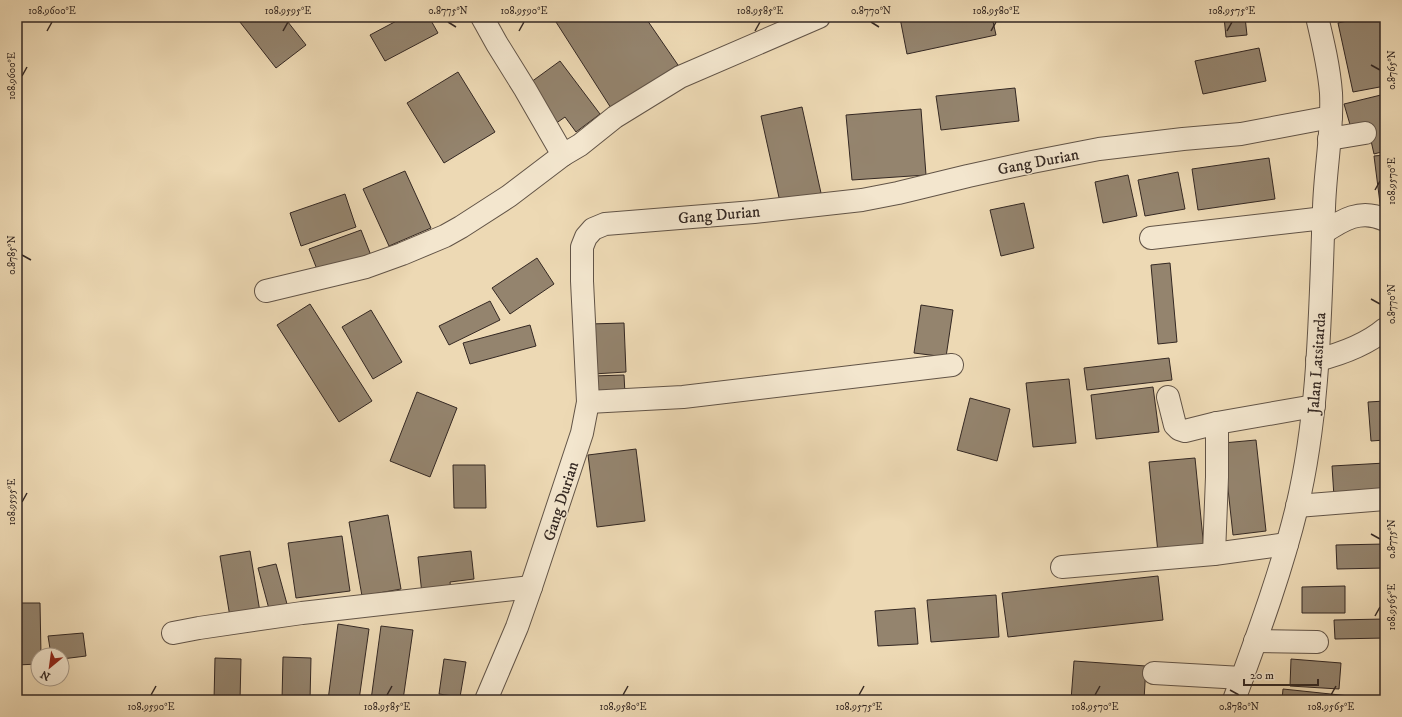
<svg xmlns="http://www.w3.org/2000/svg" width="1402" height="717" font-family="'IM FELL DW Pica',serif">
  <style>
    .building { fill: #94846e; stroke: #342823 }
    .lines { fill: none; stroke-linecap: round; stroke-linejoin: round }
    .minor-casing { stroke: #625447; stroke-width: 24 }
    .minor { stroke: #f3e6ce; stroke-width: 22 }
    .ticks { fill: none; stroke: #342823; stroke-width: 1.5 }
    .labels { text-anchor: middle; stroke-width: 3; stroke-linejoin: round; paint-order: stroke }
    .street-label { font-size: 16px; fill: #342823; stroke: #f3e6ce }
    .neatline { fill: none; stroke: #342823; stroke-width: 1.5 }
    .ticks-label { font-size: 10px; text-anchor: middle; fill: #342823 }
  </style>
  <rect width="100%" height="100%" fill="#edd9b4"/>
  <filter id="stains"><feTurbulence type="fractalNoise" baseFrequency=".005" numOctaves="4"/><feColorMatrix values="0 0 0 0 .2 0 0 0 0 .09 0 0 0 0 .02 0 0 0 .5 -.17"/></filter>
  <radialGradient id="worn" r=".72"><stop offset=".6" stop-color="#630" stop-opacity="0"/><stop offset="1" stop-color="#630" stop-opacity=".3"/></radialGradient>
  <g class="building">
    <path d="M236,17H284L306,45L276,68Z"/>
    <path d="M404,17H429L438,33L385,61L370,35Z"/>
    <path d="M564,17H645L678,65L611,108L556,22Z"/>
    <path d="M905,17H992L996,35L907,54L900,18Z"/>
    <path d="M1224,17H1245L1247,35L1226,37Z"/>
    <path d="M1365,17H1385V86L1353,92L1338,23Z"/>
    <path d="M1259,48L1266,81L1203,94L1195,61Z"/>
    <path d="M560,61L600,114L576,132L565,117L555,124L527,85Z"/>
    <path d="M458,72L495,132L444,163L407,103Z"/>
    <path d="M1015,88L1019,121L941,130L936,96Z"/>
    <path d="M1385,94V151L1374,154L1367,123L1351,128L1344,104Z"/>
    <path d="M802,107L821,193L780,202L761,116Z"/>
    <path d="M921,109L926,175L852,180L846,115Z"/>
    <path d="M1385,155V210L1381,211L1374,156Z"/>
    <path d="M1269,158L1275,199L1198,210L1192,169Z"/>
    <path d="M405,171L431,228L389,246L363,189Z"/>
    <path d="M1178,172L1185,209L1145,216L1138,180Z"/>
    <path d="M1128,175L1137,216L1103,223L1095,182Z"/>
    <path d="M345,194L356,227L301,246L290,213Z"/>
    <path d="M1024,203L1034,248L1001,256L990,210Z"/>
    <path d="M361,230L372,258L320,277L309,249Z"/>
    <path d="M537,258L554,284L510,314L492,288Z"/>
    <path d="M1170,263L1177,342L1158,344L1151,265Z"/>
    <path d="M490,301L500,320L449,345L439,326Z"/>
    <path d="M310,304L372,401L339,422L277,325Z"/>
    <path d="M921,305L953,310L946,357L914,353Z"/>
    <path d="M371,310L402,362L373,379L342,327Z"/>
    <path d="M624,323L626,372L593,374L590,324Z"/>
    <path d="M530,325L536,346L470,364L463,343Z"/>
    <path d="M1169,358L1172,380L1087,390L1084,368Z"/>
    <path d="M624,375L625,394L594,395L593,376Z"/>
    <path d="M1069,379L1076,443L1033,447L1026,383Z"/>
    <path d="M1153,387L1159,432L1096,439L1091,395Z"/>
    <path d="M417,392L457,408L430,477L390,461Z"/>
    <path d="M970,398L1010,409L997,461L957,450Z"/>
    <path d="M1385,401V440L1371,441L1368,402Z"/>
    <path d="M1256,440L1266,531L1233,535L1223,443Z"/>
    <path d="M636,449L645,521L597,527L588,455Z"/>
    <path d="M1195,458L1204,549L1158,553L1149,462Z"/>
    <path d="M1385,463V494L1334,497L1332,466Z"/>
    <path d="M453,465H485L486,508H454Z"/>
    <path d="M388,515L401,589L362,596L349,522Z"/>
    <path d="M342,536L350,591L296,598L288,543Z"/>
    <path d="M1385,544V568L1337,569L1336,545Z"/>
    <path d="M250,551L260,612L230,617L220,556Z"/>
    <path d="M471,551L474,579L450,582L451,591L422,594L418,557Z"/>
    <path d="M276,564L287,604L269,609L258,568Z"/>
    <path d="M1158,576L1163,620L1008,637L1002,593Z"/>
    <path d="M1345,586V613H1302V587Z"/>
    <path d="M996,595L999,637L931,642L927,600Z"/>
    <path d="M17,603H40L41,655H38V664L17,665Z"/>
    <path d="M915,608L918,644L878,646L875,611Z"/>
    <path d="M1385,619V638L1335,639L1334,620Z"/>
    <path d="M338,624L369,629L359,700H328Z"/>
    <path d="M381,626L413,630L403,700H371Z"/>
    <path d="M83,633L86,656L62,659V655H51L48,636Z"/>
    <path d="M283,657L311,658L310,700H282Z"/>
    <path d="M215,658L241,659L240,700H214Z"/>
    <path d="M444,659L466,662L460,697L439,694Z"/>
    <path d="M1291,659L1341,663L1339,689L1290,686Z"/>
    <path d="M1074,661L1146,666L1144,700H1071Z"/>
    <path d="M1283,689L1359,697V700H1282Z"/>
  </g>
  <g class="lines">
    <g class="minor-casing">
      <g id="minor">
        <path d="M482,17L497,44L525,89L563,155"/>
        <path d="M1329,139L1365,133"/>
        <path d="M1323,233C1342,220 1361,208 1385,220"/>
        <path d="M1151,238L1324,218"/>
        <path d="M266,291L366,267L402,254L445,236L461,227L509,196L563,155L580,145L615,117L680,77L819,17"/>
        <path d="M1317,360C1341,354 1366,345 1385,329"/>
        <path d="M1168,397L1175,425L1179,429L1185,431L1217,423L1314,406"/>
        <path d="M588,402L683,397L952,365"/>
        <path d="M1297,506L1385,499"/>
        <path d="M1214,554L1217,477V423"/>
        <path d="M1062,567L1214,554L1287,544"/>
        <path d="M173,633L199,628L302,613L531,587"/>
        <path d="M1255,641L1317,642"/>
        <path d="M1154,673L1242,678"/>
        <path d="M486,700L517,627L531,587L582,433L588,402L582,281V247L586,237L593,229L605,224L754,212L862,200L898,193L968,176L1032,162L1099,149L1183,139L1241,134L1331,117"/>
        <path d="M1234,700C1257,637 1281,573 1297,507C1320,410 1320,307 1324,208C1325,170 1333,131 1331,93C1329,67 1323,42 1317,17"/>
      </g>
    </g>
    <use href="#minor" class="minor"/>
  </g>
  <path class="ticks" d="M448,22L456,27M871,22L879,27M47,31L52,22M283,31L288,22M519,31L524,22M755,31L760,22M991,31L996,22M1227,31L1232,22M1371,65L1380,70M22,76L27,67M1375,190L1380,181M22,255L31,260M1371,299L1380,304M22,502L27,493M1371,534L1380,539M1375,616L1380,607M1230,690L1239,695M151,695L156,686M387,695L392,686M623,695L628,686M859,695L864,686M1095,695L1100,686M1331,695L1336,686"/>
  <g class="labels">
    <g class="street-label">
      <text transform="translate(1038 161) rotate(-11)" y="6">Gang Durian</text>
      <text transform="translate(719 214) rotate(-5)" y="6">Gang Durian</text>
      <text transform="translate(1316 363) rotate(-86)" y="6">Jalan Latsitarda</text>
      <text transform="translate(560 501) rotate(-72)" y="6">Gang Durian</text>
    </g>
  </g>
  <rect width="1402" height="717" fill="none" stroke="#edd9b4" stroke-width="44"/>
  <g transform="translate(50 667) rotate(209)"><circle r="19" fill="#f3e6ce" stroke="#a79a8a"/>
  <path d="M0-3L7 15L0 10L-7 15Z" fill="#8f2418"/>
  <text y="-6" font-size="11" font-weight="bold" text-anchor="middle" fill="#342823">N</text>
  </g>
  <path d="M1244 679v6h74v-6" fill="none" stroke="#342823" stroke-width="2"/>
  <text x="1250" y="679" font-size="12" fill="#342823" stroke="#f3e6ce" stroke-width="3" paint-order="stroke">20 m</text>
  <rect x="22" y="22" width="1358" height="673" class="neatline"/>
  <g class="ticks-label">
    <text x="52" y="14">108.9600°E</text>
    <text x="288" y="14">108.9595°E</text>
    <text x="448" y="14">0.8775°N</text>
    <text x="524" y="14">108.9590°E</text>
    <text x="760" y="14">108.9585°E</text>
    <text x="871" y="14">0.8770°N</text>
    <text x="996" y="14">108.9580°E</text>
    <text x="1232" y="14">108.9575°E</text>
    <text transform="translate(1391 70) rotate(-90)" y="4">0.8765°N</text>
    <text transform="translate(11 76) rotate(-90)" y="4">108.9600°E</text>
    <text transform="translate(1391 181) rotate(-90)" y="4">108.9570°E</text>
    <text transform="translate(11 255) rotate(-90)" y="4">0.8785°N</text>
    <text transform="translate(1391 304) rotate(-90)" y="4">0.8770°N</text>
    <text transform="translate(11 502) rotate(-90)" y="4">108.9595°E</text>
    <text transform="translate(1391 539) rotate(-90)" y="4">0.8775°N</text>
    <text transform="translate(1391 607) rotate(-90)" y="4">108.9565°E</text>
    <text x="151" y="710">108.9590°E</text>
    <text x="387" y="710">108.9585°E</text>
    <text x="623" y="710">108.9580°E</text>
    <text x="859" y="710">108.9575°E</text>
    <text x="1095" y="710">108.9570°E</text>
    <text x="1239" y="710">0.8780°N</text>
    <text x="1331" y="710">108.9565°E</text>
  </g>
  <rect width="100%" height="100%" filter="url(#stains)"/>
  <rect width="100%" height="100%" fill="url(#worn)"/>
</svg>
